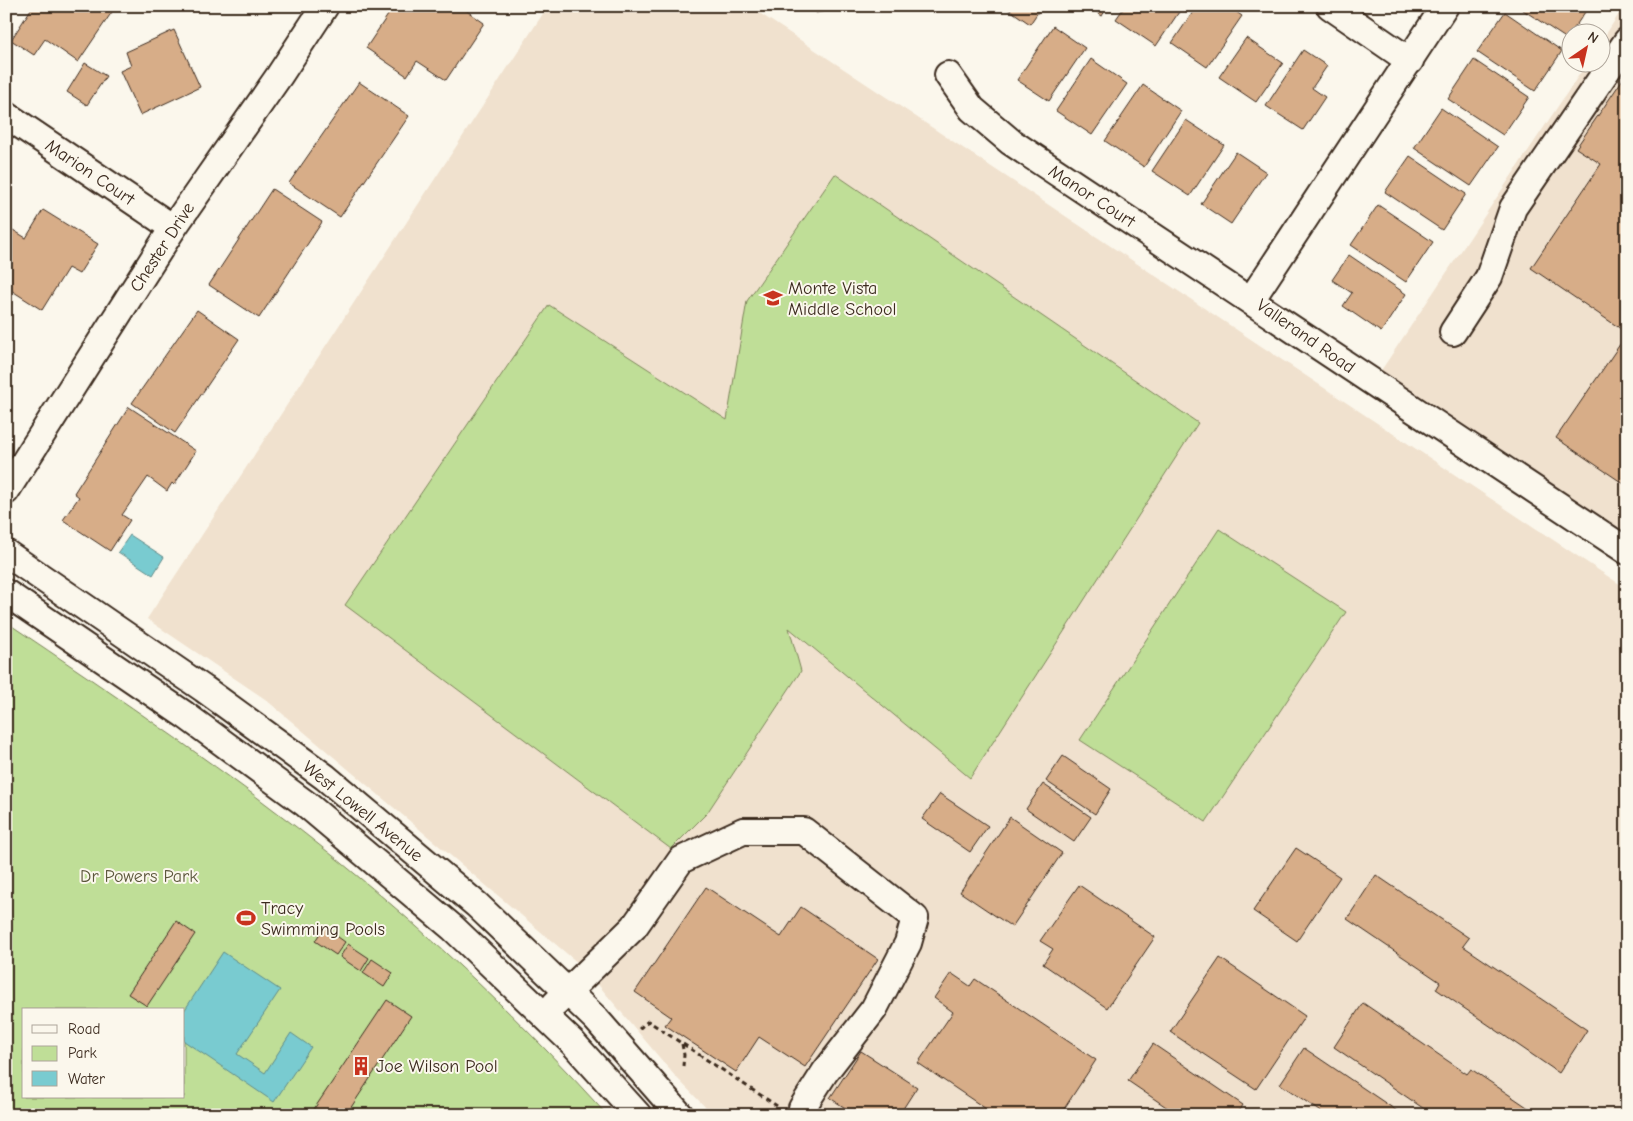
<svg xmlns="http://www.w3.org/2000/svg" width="1633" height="1121" font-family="'Comic Neue',sans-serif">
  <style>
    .built { fill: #f0e1ce }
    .green { fill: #bfde97; stroke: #7d845a; fill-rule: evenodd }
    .water { fill: #79cbd0; stroke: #608b89 }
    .building { fill: #d7ad88; stroke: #3b2a1e }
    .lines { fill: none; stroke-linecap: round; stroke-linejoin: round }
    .minor-casing { stroke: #3b2a1e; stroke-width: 30 }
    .path { stroke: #3b2a1e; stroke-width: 3; stroke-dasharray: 5 4; stroke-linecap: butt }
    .minor { stroke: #fbf7ec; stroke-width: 26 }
    .labels { text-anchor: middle; stroke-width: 4; stroke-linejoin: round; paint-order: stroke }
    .street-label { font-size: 18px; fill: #3b2a1e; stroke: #fbf7ec }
    .poi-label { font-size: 18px; fill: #3b2a1e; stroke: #fbf7ec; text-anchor: start }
    .park-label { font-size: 18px; fill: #5c573c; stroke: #fbf7ec }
  </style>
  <rect width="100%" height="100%" fill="#fbf7ec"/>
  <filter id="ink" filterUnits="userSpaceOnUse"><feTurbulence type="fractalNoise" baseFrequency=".02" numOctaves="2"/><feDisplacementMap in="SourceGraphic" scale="10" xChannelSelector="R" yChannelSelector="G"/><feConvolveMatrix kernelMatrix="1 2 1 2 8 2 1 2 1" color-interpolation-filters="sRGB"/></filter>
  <g filter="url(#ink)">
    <g class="built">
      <path d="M548,6H749L1627,589V1115H713L675,1076L585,969L265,699L147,619Z"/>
      <path d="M1624,6H1627V540L1378,375L1587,63L1600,62L1601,42Z"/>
    </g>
    <g class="green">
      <path d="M835,174L1198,423L970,778L789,628L801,671L707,813L671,849L345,605L549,305L727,420L747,301Z"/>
      <path d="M1219,529L1346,612L1206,822L1080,740Z"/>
      <path d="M6,622C119,698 231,774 337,859C433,937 524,1023 607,1115H6ZM24,1010H184V1097H24Z"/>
    </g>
    <g class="water">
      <path d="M130,535L164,557L153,575L118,552Z"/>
      <path d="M223,952L280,990L237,1054L265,1073L291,1033L311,1047L274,1102L184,1041V1011Z"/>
    </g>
    <g class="building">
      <path d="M33,6H68L76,12L79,6H116L78,62L45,39L34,55L11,40Z"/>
      <path d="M394,6H460L484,23L446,80L417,61L407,76L366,48Z"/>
      <path d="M814,6H851L816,13Z"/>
      <path d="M1004,6H1042L1030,24Z"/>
      <path d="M1088,6H1108L1102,16Z"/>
      <path d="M1125,6H1183L1156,46L1116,19Z"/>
      <path d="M1197,6H1228L1242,16L1207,67L1172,43Z"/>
      <path d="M1517,6H1589L1567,39Z"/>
      <path d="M1505,12L1562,51L1535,91L1477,52Z"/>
      <path d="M1053,26L1085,48L1049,101L1017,80Z"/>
      <path d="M174,30L200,87L140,115L120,71L131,66L126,52Z"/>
      <path d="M1246,38L1283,63L1256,102L1219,77Z"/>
      <path d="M1303,50L1327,66L1312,88L1325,97L1303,130L1266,106Z"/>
      <path d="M1091,59L1127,84L1092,135L1056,111Z"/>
      <path d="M1474,60L1529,97L1503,135L1448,99Z"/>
      <path d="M85,63L106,76L87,105L67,92Z"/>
      <path d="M1627,73V333L1531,268L1601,164L1576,148Z"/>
      <path d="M359,82L409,116L340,217L289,183Z"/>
      <path d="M1143,85L1181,111L1144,167L1105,141Z"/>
      <path d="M1441,108L1498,147L1471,186L1414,148Z"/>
      <path d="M1186,120L1224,145L1190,196L1152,171Z"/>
      <path d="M1236,152L1266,172L1231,224L1201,204Z"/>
      <path d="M1410,156L1466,194L1442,230L1385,192Z"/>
      <path d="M272,189L322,222L259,318L209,285Z"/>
      <path d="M1378,205L1433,242L1406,282L1351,245Z"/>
      <path d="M43,210L98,244L79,274L68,268L42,310L6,287V241L13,230L26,238Z"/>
      <path d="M1349,255L1406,294L1381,332L1343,306L1352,293L1332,280Z"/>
      <path d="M197,310L239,339L175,433L132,403Z"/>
      <path d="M1627,334V486L1556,438Z"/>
      <path d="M129,407L196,451L174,485L172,483L167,491L148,477L122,515L130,520L110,551L63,520L79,497L74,493Z"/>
      <path d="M1063,756L1111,789L1095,814L1046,781Z"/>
      <path d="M1043,784L1091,817L1074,842L1026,809Z"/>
      <path d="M940,794L988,826L970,852L922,819Z"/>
      <path d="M1010,817L1062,853L1012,927L960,892Z"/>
      <path d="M1296,848L1340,877L1297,941L1253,911Z"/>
      <path d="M1376,875L1469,938L1463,946L1587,1030L1559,1073L1436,989L1440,982L1347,919Z"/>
      <path d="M1079,885L1155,937L1107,1008L1043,964L1053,949L1040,941Z"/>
      <path d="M706,887L781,937L801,907L878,959L805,1067L759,1037L736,1072L665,1025L671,1017L635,992Z"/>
      <path d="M176,921L195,934L147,1006L128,994Z"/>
      <path d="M324,927L345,942L336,955L315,941Z"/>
      <path d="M348,944L369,958L361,971L340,957Z"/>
      <path d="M1220,958L1305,1016L1256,1089L1170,1032Z"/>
      <path d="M372,959L393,973L384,987L363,973Z"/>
      <path d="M951,973L970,986L975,979L1096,1060L1060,1115H995L918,1063L953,1012L934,998Z"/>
      <path d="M387,1000L411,1016L346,1115H310Z"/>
      <path d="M1363,1003L1467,1074L1471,1069L1533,1111L1530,1115H1446L1441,1111L1438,1115H1433L1334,1047Z"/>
      <path d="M1153,1044L1243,1105L1237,1115H1178L1128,1081Z"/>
      <path d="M1304,1048L1403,1115H1326L1280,1084Z"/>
      <path d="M861,1051L917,1087L899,1115H856L830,1098Z"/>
    </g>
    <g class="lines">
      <g class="minor-casing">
        <g id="minor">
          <path d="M1330,6L1410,61"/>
          <path d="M948,75L972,109L1011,142L1627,551"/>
          <path d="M6,115L173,228"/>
          <path d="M1251,300L1445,6"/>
          <path d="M1453,332L1489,277L1513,208L1627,41"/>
          <path d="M6,491L173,228L279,76L325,6"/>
          <path d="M6,553L204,689L325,777L477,905L596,1019L680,1115"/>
          <path d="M6,593L185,715L306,804L453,928L573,1043L638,1115"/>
          <path d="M555,1004L634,927L681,860L743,831H804L915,918L908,943L874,1009L825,1072L802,1108L805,1115"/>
        </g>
      </g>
      <g class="path">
        <path d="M639,1029L648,1021L777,1106"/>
        <path d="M682,1044L684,1055L683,1066"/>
      </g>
      <use href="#minor" class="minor"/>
    </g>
  </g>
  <defs>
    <g id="school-bare" transform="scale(1.5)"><path d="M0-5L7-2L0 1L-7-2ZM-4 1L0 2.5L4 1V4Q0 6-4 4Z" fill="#c8321e" stroke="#fbf7ec" stroke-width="2.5" paint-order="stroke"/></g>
    <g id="stadium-bare" transform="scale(1.5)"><path d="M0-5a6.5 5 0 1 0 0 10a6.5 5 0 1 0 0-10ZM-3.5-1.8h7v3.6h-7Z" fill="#c8321e" stroke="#fbf7ec" stroke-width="2.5" paint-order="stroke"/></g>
    <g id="building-bare" transform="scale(1.5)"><path d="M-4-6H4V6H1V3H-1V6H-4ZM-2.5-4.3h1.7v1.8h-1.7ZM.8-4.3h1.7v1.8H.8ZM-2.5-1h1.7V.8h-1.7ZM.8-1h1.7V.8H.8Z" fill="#c8321e" stroke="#fbf7ec" stroke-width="2.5" paint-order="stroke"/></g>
  </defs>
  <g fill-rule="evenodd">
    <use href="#school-bare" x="773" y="298"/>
    <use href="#stadium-bare" x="246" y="918"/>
    <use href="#building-bare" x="361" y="1066"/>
  </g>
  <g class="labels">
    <g class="street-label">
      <text transform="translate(90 172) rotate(34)" y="6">Marion Court</text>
      <text transform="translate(1092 196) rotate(33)" y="6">Manor Court</text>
      <text transform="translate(162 247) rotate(-57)" y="6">Chester Drive</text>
      <text transform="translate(1306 336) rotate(35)" y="6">Vallerand Road</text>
      <text transform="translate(363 811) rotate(39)" y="6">West Lowell Avenue</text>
    </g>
    <g class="poi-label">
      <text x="788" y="294">Monte Vista<tspan x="788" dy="21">Middle School</tspan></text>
      <text x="261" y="914">Tracy<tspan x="261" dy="21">Swimming Pools</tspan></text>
      <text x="376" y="1072">Joe Wilson Pool</text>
    </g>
    <g class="park-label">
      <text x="139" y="882">Dr Powers Park</text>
    </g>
  </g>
  <rect width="1633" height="1121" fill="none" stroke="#fbf7ec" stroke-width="25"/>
  <rect x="12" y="12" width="1608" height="1096" fill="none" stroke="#3b2a1e" stroke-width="2" filter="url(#ink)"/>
  <rect x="22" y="1008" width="162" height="90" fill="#fbf7ec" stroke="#aea59a"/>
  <rect x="32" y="1025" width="25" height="8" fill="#fbf7ec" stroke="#aea59a"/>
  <text x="68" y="1034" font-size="15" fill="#3b2a1e">Road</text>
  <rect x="32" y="1046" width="25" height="15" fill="#bfde97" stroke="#aea59a"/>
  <text x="68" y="1058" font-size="15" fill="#3b2a1e">Park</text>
  <rect x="32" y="1071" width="25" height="15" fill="#79cbd0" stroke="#aea59a"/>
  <text x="68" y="1084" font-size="15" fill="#3b2a1e">Water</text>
  <g transform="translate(1586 48) rotate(34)"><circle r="24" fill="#fbf7ec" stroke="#aea59a"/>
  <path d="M0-4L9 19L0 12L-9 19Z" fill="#c8321e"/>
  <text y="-8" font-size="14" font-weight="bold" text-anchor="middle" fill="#3b2a1e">N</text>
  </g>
</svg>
